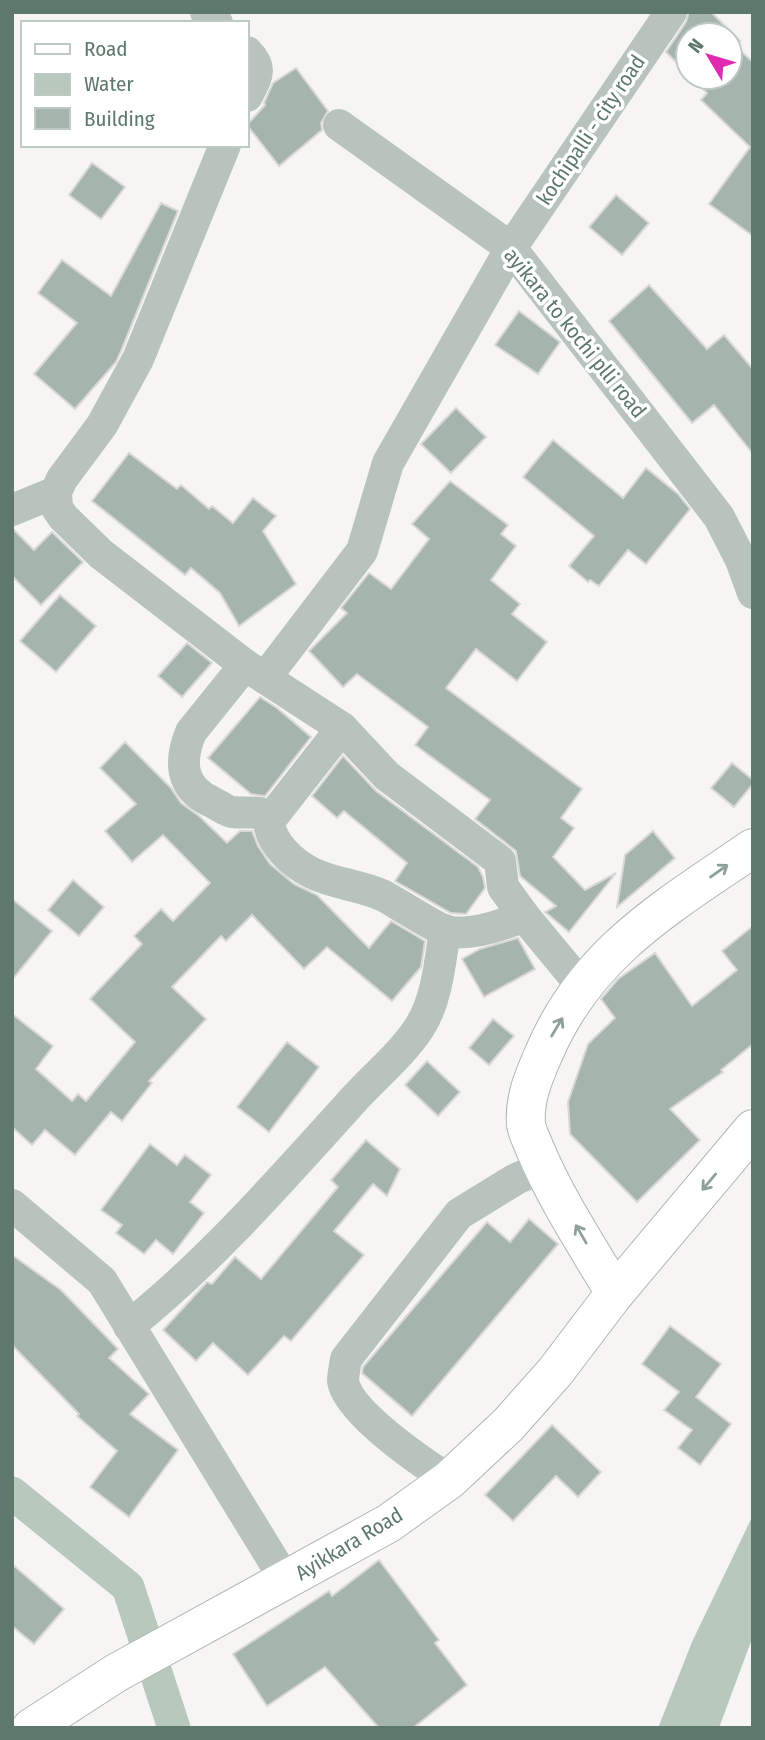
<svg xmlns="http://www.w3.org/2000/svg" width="765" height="1740" font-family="'Fira Sans Condensed',sans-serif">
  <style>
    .water { fill: #b8c8bc }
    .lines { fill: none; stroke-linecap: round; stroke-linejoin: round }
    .canal { stroke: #b8c8bc; stroke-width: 33 }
    .building { fill: #a5b4ac; stroke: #d9d7d7; stroke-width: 2 }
    .major-casing { stroke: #adb8b2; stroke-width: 40 }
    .minor { stroke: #b9c3be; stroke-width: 32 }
    .major { stroke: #fff; stroke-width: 38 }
    .oneway { stroke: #8ea197 }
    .labels { text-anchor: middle; stroke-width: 7; stroke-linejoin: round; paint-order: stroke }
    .street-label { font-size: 21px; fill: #5e796b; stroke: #fff }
  </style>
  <rect width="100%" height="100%" fill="#f7f5f4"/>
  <path class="water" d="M753,1515V1636L719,1728H658L692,1642Z"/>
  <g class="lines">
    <path class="canal" d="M12,1493L128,1587L174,1728"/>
  </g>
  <g class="building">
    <path d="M689,12H711L740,41L735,46L753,62V236L709,204L750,147L701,100L707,93L691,77H730V35H688V74L666,52L686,22Z"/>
    <path d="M296,68L328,111L321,123L322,130L279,166L247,125L265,105L264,103L273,83Z"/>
    <path d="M92,163L125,187L101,219L69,195Z"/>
    <path d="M616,195L649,223L622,255L589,227Z"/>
    <path d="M161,203L178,211L121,351L116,362L75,409L34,374L77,323L38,293L62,260L111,296Z"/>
    <path d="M649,285L707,349L724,335L753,369V454L714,405L692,423L609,321Z"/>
    <path d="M519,311L560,342L538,374L495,345Z"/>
    <path d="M456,408L486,437L451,473L421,444Z"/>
    <path d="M553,440L623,498L646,468L678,494L690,509L646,564L628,550L599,586L590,580L588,582L569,566L594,536L523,477Z"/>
    <path d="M129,453L177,489L181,485L209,509L212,506L233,523L253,498L276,516L263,531L296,584L239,626L220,593L191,568L185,575L92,501Z"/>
    <path d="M450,481L508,525L501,534L516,546L491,580L520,604L512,614L547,642L517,681L476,649L446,688L582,789L561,818L574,828L553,857L585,890L616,873L569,932L545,912L556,906L520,876L516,851L475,819L490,800L415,745L428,727L357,674L343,687L309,651L347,613L341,608L369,573L391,589L429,539L412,524Z"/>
    <path d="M12,528L34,550L52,532L83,562L41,605L12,576Z"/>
    <path d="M60,595L96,626L56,672L20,641Z"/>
    <path d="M187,643L212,663L182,697L158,676Z"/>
    <path d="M260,697L277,708L311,737L265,796L251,794L208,758Z"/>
    <path d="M125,742L171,788L181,803L199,816L227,843L240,831H252L258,846L270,864L294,884L317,895L369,948L391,921L425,941L421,967L392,1001L327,947L304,969L252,915L226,941L221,936L172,987L206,1019L149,1081L152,1083L122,1121L111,1112L75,1155L45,1130L32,1145L12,1127V1014L53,1046L36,1069L72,1101L78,1094L86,1101L135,1042L90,999L142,944L134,936L161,909L173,921L210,883L163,835L132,862L105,831L136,804L100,768Z"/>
    <path d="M343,756L376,791L478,867L483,877L485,888L466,914L451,913L395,881L407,863L344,811L337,818L312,796Z"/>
    <path d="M732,763L753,780V784L734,807L711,788Z"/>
    <path d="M653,831L675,858L617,907L625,855Z"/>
    <path d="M73,880L104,907L79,936L48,910Z"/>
    <path d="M12,899L52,931L12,980Z"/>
    <path d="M753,926V1044L721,1070L723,1072L670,1109L700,1140L637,1202L570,1134L568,1102L588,1044L615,1018L601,999L618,979L655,953L692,1006L737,970L722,951Z"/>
    <path d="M518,938L535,969L484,997L462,959L480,949Z"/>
    <path d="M493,1019L514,1036L489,1065L469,1048Z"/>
    <path d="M287,1042L319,1067L269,1132L237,1107Z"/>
    <path d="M427,1061L460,1092L438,1116L405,1085Z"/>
    <path d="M366,1140L400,1169L387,1196L373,1184L334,1231L364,1255L291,1341L284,1336L248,1375L213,1343L196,1361L163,1330L207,1282L212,1284L235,1257L261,1279L338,1187L331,1180Z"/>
    <path d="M150,1144L177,1165L185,1155L211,1175L190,1202L204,1213L173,1254L156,1240L144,1254L116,1233L122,1225L101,1210Z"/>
    <path d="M529,1219L558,1244L412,1416L362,1373L363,1367L487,1222L510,1242Z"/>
    <path d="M12,1255L61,1290L118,1349L109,1358L149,1394L130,1414L178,1450L129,1517L90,1487L117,1451L77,1416L79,1414L12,1345Z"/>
    <path d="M670,1326L721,1364L696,1397L731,1424L700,1465L678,1448L692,1430L664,1410L679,1392L642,1364Z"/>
    <path d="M552,1425L601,1472L578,1497L556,1476L513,1521L485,1495Z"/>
    <path d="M379,1560L439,1640L435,1643L467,1685L413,1728H379L325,1667L267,1706L233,1654L329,1591L332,1596Z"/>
    <path d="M12,1564L64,1609L34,1644L12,1626Z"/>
  </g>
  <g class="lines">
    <g class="major-casing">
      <g id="major">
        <path d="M615,1293C587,1246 556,1199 535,1149C532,1141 527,1132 526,1124C524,1098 534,1076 544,1053C587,952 667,907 753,848"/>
        <path d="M31,1728L116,1673L389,1523L449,1480L508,1425L555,1372L615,1293L753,1129"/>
      </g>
    </g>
    <g class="minor">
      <path d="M206,12L217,23"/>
      <path d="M247,52C264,69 256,77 247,96"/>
      <path d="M339,125L511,248L719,517L741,560L753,593"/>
      <path d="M225,145L138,359L102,425L62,479L56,492L57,508L63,517L101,554L245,665L342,728L387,776L500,861L503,887L524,916L582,986"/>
      <path d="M12,510L56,492"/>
      <path d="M245,665L191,732C179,761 180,788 212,802C218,805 226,811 232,812C242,813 251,812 260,813L269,821C270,843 292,863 312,873C334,884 361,885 384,896C397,903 440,931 450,932C473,935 503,925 524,916"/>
      <path d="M265,678L362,551L388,463L511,248L671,12"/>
      <path d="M269,821L342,728"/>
      <path d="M12,1205L102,1281L286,1581"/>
      <path d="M129,1326C210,1261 278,1183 347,1107C370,1080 400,1057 419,1028C437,1001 440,962 445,930"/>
      <path d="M449,1480C423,1463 348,1413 343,1381C343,1375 345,1366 346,1359L459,1214L516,1179L543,1167"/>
    </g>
    <use href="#major" class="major"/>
  </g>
  <defs><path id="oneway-shaft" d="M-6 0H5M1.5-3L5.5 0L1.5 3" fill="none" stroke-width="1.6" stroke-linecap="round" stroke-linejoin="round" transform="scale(1.75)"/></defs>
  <g class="oneway">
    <use href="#oneway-shaft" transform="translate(719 871) rotate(-35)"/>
    <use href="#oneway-shaft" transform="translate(557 1027) rotate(-59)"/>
    <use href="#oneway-shaft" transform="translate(709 1182) rotate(130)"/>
    <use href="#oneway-shaft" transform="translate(581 1234) rotate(-120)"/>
  </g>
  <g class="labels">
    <g class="street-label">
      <text transform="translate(591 130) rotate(-56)" y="7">kochipalli - city road</text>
      <text transform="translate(575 333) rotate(51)" y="7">ayikara to kochi plli road</text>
      <text transform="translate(349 1544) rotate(-31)" y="7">Ayikkara Road</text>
    </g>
  </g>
  <rect width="765" height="1740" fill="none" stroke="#5e796b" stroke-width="28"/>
  <rect x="21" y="21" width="228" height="126" fill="#ffffff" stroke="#bfc9c4" stroke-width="2"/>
  <rect x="35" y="44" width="35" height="10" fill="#ffffff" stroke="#bfc9c4" stroke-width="2"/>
  <text x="84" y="56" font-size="21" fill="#5e796b">Road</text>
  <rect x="35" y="74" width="35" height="21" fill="#b8c8bc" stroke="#bfc9c4" stroke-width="2"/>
  <text x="84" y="91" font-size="21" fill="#5e796b">Water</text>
  <rect x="35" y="108" width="35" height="21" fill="#a5b4ac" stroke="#bfc9c4" stroke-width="2"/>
  <text x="84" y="126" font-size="21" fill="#5e796b">Building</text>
  <g transform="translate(709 56) rotate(308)"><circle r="33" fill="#ffffff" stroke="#bfc9c4" stroke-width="2"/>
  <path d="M0-5L12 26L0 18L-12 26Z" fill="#e229b1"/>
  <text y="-10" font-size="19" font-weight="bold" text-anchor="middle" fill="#5e796b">N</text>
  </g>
</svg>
